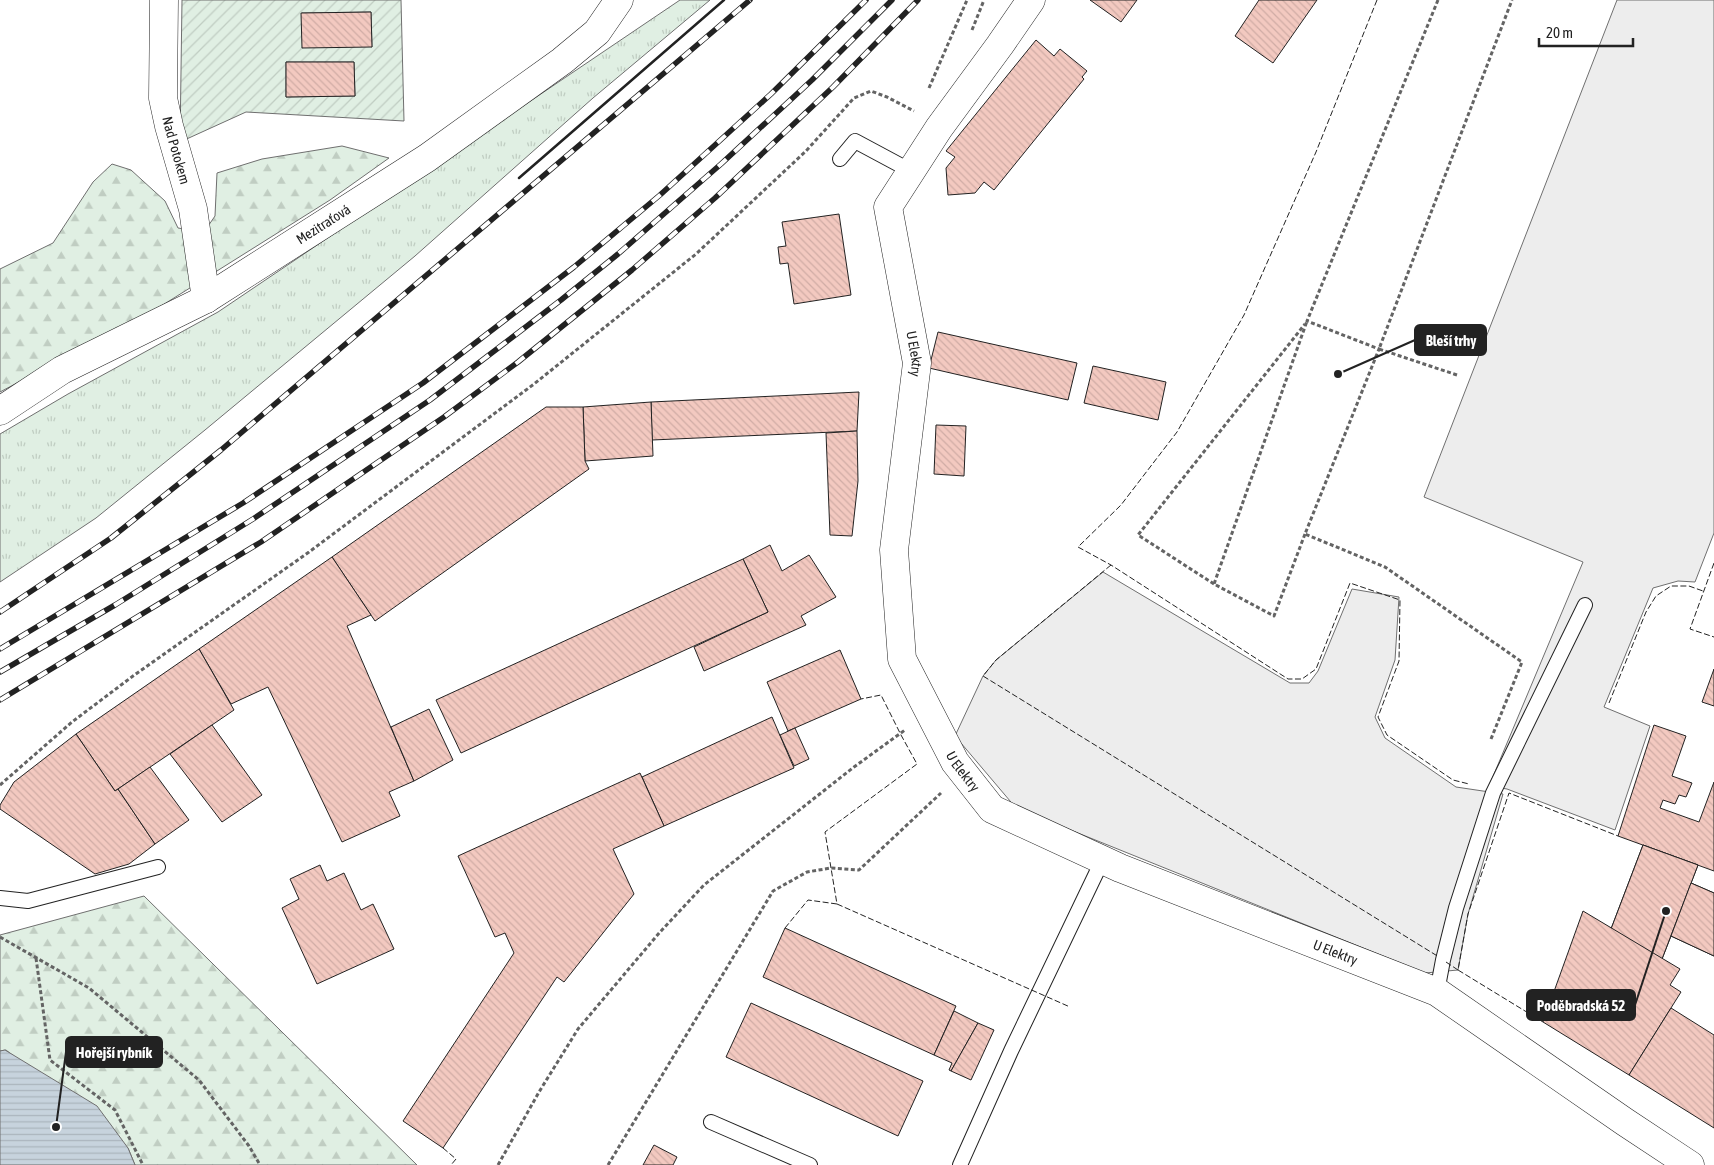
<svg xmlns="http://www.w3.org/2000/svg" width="1714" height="1165" font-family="'Asap Condensed',sans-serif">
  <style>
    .grass { fill: url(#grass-tufts); stroke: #6f6f6f }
    .forest { fill: url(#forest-firs); stroke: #6f6f6f }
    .garden { fill: url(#garden-furrows); stroke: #6f6f6f; fill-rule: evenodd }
    .parking { fill: #ededed; stroke: #6f6f6f }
    .water { fill: url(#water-rules); stroke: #6f6f6f }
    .building { fill: url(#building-back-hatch); stroke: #222 }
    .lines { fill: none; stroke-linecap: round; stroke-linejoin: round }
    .lane-casing { stroke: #222; stroke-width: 16 }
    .street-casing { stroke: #222; stroke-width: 29 }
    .path { stroke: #646464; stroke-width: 3; stroke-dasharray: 4 2.5; stroke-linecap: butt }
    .lane { stroke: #fff; stroke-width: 14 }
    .street { stroke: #fff; stroke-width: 28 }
    .rail-casing { stroke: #222; stroke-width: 5.5 }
    .rail { stroke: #fff; stroke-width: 4; stroke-dasharray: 11; stroke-linecap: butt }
    .fence { stroke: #222; stroke-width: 1; stroke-dasharray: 6 2.5; stroke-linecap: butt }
    .wall { stroke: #222; stroke-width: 2.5 }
    .labels { text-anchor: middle; stroke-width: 4; stroke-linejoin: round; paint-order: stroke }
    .street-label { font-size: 14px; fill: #222; stroke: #fff }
    .leader { fill: none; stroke: #222; stroke-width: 2 }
    .callout-dot { fill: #222; stroke: #fff; stroke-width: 2 }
    .callout { fill: #222; stroke: #222; stroke-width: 2 }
    .callout-label { font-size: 15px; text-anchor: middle; font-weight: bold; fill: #fff }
  </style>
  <defs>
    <pattern id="grass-tufts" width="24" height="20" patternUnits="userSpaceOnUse" patternTransform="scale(1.25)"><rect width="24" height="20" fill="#e0efe3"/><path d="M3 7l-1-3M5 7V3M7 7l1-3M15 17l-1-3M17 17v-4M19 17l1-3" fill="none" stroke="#c0cdc2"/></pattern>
    <pattern id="forest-firs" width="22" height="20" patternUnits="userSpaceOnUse" patternTransform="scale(1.25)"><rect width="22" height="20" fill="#e0efe3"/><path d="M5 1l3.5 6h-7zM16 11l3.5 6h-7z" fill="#c0cdc2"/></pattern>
    <pattern id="garden-furrows" width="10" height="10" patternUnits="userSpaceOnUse" patternTransform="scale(1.25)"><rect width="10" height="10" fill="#e0efe3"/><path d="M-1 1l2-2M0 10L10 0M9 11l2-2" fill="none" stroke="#c0cdc2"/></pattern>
    <pattern id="water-rules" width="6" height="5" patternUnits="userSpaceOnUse" patternTransform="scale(1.25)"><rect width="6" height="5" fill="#c7d3dd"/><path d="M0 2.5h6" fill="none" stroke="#abb5bd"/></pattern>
    <pattern id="building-back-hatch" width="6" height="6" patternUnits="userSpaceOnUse" patternTransform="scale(1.25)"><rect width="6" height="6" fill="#f3c9c0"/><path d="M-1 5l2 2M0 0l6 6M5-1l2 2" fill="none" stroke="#d0aca5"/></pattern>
  </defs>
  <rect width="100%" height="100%" fill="#fff"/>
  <path class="grass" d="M680,0H710L593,98L415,256L205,430L96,518L0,582V434L68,394L218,312Z"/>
  <g class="forest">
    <path d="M342,146L389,158L330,200L158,308L0,392V269L53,243L93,182L112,164L131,170L165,201L178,228L204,232L215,216L217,173L262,159Z"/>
    <path d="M144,896L417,1165H135L128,1148L6,1050L0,1051V935Z"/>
  </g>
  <path class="garden" d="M182,0H401L404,121L246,112L180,142ZM371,12L372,47L302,13ZM286,62H354L355,96L286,97Z"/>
  <g class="parking">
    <path d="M1617,0H1714V533L1695,582L1678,581L1653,588L1604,707L1650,726L1615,830L1507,789L1489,786L1583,562L1424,497Z"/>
    <path d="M1103,572L1290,683H1309L1318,671L1352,589L1399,597L1395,660L1375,717L1385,738L1456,787L1503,794L1468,914L1458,970L1425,973L1016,808L955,736L983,676L996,660Z"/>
  </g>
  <path class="water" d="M5,1050L97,1106L128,1148L135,1165H0V1051Z"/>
  <g class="building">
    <path d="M1090,0H1137L1121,22Z"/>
    <path d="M1259,0H1317L1273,63L1235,36Z"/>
    <path d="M371,12L372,47L302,48L301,13Z"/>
    <path d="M1036,40L1054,56L1060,49L1087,71L1082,77L1084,79L994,190L984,182L975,193L948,195L946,168L955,157L946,151Z"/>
    <path d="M286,62H354L355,96L286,97Z"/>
    <path d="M839,214L851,295L794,304L788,263L780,264L778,247L786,246L782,222Z"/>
    <path d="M938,332L1077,363L1068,400L929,368Z"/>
    <path d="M1093,366L1166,382L1158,420L1084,403Z"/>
    <path d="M859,392L857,431L652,440L651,402Z"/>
    <path d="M651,402L653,456L585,461L583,407Z"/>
    <path d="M546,407H583L585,461L589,469L375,621L332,557Z"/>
    <path d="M936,425L966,426L964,476L934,474Z"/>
    <path d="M857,431L858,481L852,536L830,535L826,433Z"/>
    <path d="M770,545L782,571L809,555L836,597L801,616L806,625L704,671L694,647L768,612L743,559Z"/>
    <path d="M332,557L371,615L347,626L414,781L389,792L400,816L342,842L268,687L231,704L199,649Z"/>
    <path d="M743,559L768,612L461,753L436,700Z"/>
    <path d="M199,649L234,710L115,791L76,734Z"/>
    <path d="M840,650L861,699L788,731L767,682Z"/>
    <path d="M1714,669V706L1702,702Z"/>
    <path d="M429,709L453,760L414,781L391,727Z"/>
    <path d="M772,717L794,768L664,826L642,777Z"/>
    <path d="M212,725L262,795L222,822L170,754Z"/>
    <path d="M1654,725L1686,736L1672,776L1692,783L1686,797L1679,795L1675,804L1663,800L1660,808L1699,822L1714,782V871L1618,836Z"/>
    <path d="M795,728L809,759L794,766L780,735Z"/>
    <path d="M76,734L115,791L118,789L155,844L129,864L95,874L0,809V805L14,782Z"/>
    <path d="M150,767L189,820L155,844L118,789Z"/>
    <path d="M640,773L664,826L613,849L634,894L564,982L557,977L443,1148L403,1121L514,953L505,933L495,937L458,856Z"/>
    <path d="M1643,845L1698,865L1691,883L1714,893V956L1671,936L1662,959L1611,929Z"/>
    <path d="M1643,845L1698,865L1662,959L1611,929Z"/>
    <path d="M320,865L327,881L344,873L361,910L373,904L394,949L317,984L282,908L299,899L290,879Z"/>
    <path d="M1691,883L1714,893V956L1671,936Z"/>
    <path d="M1583,911L1680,969L1670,985L1681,992L1629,1075L1543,1022Z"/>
    <path d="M785,928L956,1006L934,1055L763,977Z"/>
    <path d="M751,1003L923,1081L898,1136L726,1057Z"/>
    <path d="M1671,1008L1714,1035V1128L1629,1075Z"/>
    <path d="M954,1011L978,1023L951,1071L949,1070L952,1063L934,1055Z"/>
    <path d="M978,1023L994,1030L971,1080L951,1071Z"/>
    <path d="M654,1145L677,1157L673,1165H643Z"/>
  </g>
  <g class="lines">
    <g class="lane-casing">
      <g id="lane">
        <path d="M840,159L855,141L911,171"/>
        <path d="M0,898L28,901L158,867"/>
        <path d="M1437,992L1443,960L1456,908L1493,793L1585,605"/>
        <path d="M711,1122L810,1165"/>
        <path d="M960,1165L1011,1051L1103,859"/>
      </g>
    </g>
    <g class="street-casing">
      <g id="street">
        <path id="s1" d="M164,0L163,98L169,126L193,209L206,299"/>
        <path id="s2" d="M1031,0L1000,45L939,128L888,207L917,363L894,550L902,659L955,762L992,809L1120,868L1437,992L1625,1122L1690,1165"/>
        <path id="s3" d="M0,411L62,370L206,299L427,158L562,61L597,32L619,0"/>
      </g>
    </g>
    <g class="path">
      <path d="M1438,0L1307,321L1379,349L1305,534L1385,567L1522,662L1491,739"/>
      <path d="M972,30L984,0"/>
      <path d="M929,88L967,0"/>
      <path d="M1457,375L1379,349L1512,0"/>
      <path d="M1305,534L1274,616L1214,584L1307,321"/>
      <path d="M1214,584L1138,535L1305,324"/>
      <path d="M0,785L72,722L133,676L309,552L534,384L696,254L806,151L854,98L871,91L887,97L914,111"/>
      <path d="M0,937L89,988L199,1080L249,1146L260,1165"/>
      <path d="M36,958L50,1060L115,1110L143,1165"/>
      <path d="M498,1165L539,1092L578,1029L660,932L704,885L854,767L905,730"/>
      <path d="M608,1165L773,891L807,872L831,868L859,870L941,793"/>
    </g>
    <use href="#lane" class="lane"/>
    <use href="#street" class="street"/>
    <g class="rail-casing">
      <g id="rail">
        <path d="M0,612L111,538L221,450L750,0"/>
        <path d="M0,649L243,503L423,383L574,267L660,195L771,94L866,0"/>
        <path d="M0,672L115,605L253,519L430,400L561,300L618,254L721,164L812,80L892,0"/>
        <path d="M0,700L261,542L444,417L518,362L632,270L715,198L833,87L918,0"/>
      </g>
    </g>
    <use href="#rail" class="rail"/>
    <g class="fence">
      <path d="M1377,0L1316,152L1244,315L1177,432L1121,505L1078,547L1111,565L1288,679H1302L1316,669L1350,583L1400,600L1399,661L1378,717L1387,735L1453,780L1469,784"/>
      <path d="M1714,563L1690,629L1714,637"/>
      <path d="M1111,565L996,660L983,676L1439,957"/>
      <path d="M1609,703L1646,612L1656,596L1671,586H1689L1703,591"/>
      <path d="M837,904L1070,1007"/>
      <path d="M785,928L808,900L837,904L825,832L917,764L901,735L881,695L861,699"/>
      <path d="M1446,962L1458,970"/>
      <path d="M1543,1022L1458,970L1468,914L1509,793L1618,836"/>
      <path d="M443,1148L456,1159L451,1165"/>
    </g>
    <path class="wall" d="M519,178L724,0"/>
  </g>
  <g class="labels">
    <g class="street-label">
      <text dy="5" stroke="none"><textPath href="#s1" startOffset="152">Nad Potokem</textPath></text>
      <text dy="5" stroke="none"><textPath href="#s3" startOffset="374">Mezitraťová</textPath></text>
      <text dy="5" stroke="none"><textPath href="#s2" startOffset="401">U Elektry</textPath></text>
      <text dy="5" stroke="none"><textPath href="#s2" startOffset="836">U Elektry</textPath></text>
      <text dy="5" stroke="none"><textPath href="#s2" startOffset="1256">U Elektry</textPath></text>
    </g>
  </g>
  <path class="leader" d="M1338 374L1415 340M1666 911L1635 1005M56 1127L66 1052"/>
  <g class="callout-dot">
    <circle cx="1338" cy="374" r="5"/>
    <circle cx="1666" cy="911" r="5"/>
    <circle cx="56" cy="1127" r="5"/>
  </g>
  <g class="callout">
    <rect x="1415" y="325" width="71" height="30" rx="5"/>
    <rect x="1527" y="990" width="108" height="30" rx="5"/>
    <rect x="66" y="1037" width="96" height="30" rx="5"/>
  </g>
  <g class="callout-label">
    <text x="1451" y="346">Bleší trhy</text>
    <text x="1581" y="1011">Poděbradská 52</text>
    <text x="114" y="1058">Hořejší rybník</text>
  </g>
  <path d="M1539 38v8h94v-8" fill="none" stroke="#222222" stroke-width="2.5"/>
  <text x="1546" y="38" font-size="15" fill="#222222" stroke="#ffffff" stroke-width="4" paint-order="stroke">20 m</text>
</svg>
